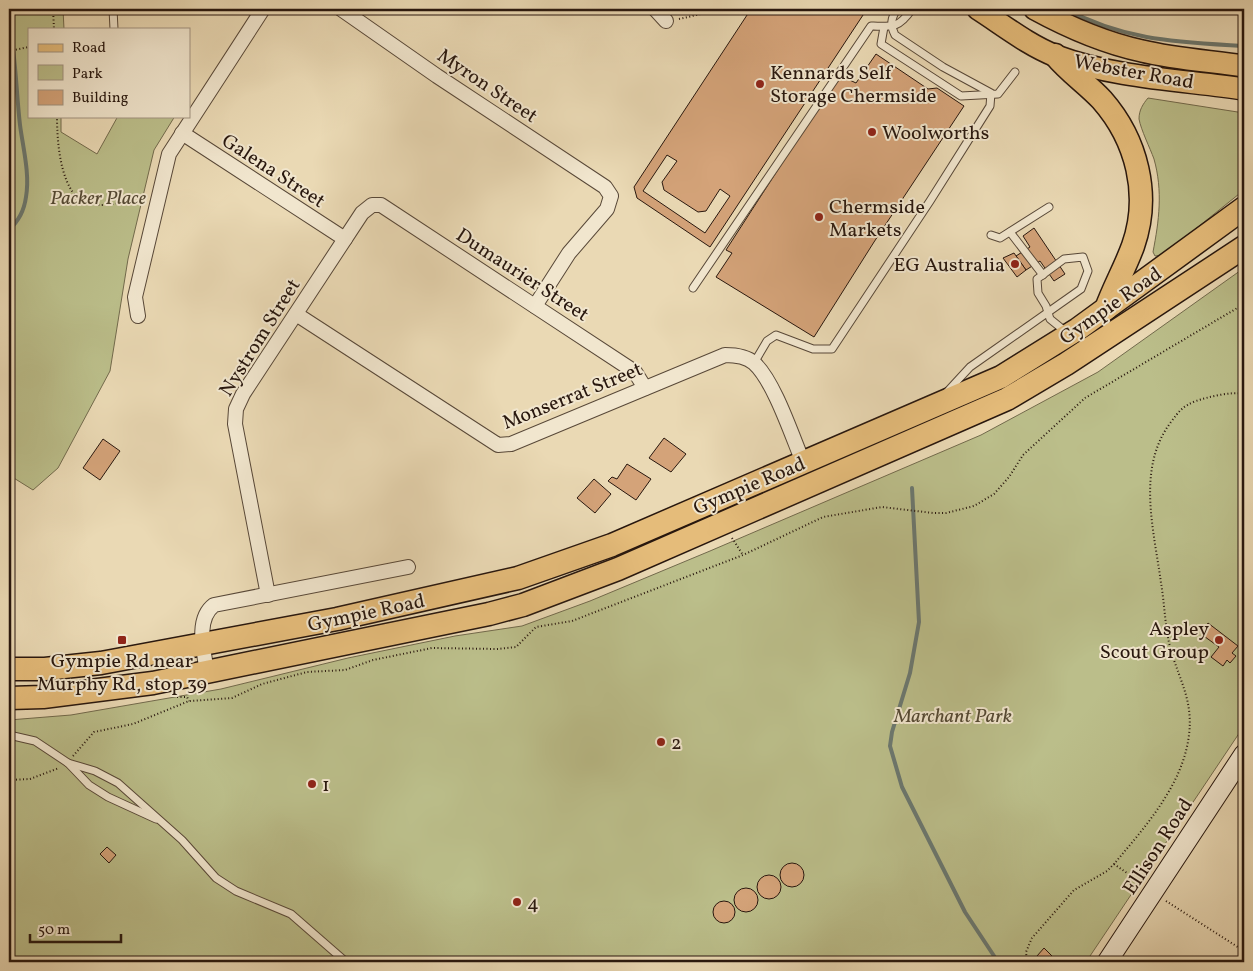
<svg xmlns="http://www.w3.org/2000/svg" width="1253" height="971" font-family="Vollkorn,serif">
  <style>
    .green { fill: #bbbe8a; stroke: #726a4c }
    .lines { fill: none; stroke-linecap: round; stroke-linejoin: round }
    .stream { stroke: #6b7870; stroke-width: 4 }
    .building { fill: #d4a379; stroke: #28170e; fill-rule: evenodd }
    .service-casing { stroke: #584838; stroke-width: 9 }
    .minor-casing { stroke: #584838; stroke-width: 16 }
    .secondary-casing { stroke: #28170e; stroke-width: 21 }
    .primary-casing { stroke: #28170e; stroke-width: 24 }
    .trunk-casing { stroke: #28170e; stroke-width: 25 }
    .path { stroke: #28170e; stroke-width: 2; stroke-dasharray: 1 2.5; stroke-linecap: butt }
    .service { stroke: #f1e6ce; stroke-width: 7 }
    .minor { stroke: #f1e6ce; stroke-width: 14 }
    .secondary { stroke: #f1e6ce; stroke-width: 19 }
    .primary { stroke: #e5bc7a; stroke-width: 21 }
    .trunk { stroke: #e5bc7a; stroke-width: 22 }
    .poi-dot { fill: #8f2418; stroke: #f1e6ce; stroke-width: 2 }
    .labels { text-anchor: middle; stroke-width: 4; stroke-linejoin: round; paint-order: stroke }
    .street-label { font-size: 20px; fill: #28170e; stroke: #f1e6ce }
    .poi-label { font-size: 20px; fill: #28170e; stroke: #f1e6ce; text-anchor: start }
    .park-label { font-size: 20px; font-style: italic; fill: #544933; stroke: #f1e6ce }
  </style>
  <rect width="100%" height="100%" fill="#ead9b4"/>
  <filter id="stains"><feTurbulence type="fractalNoise" baseFrequency=".004" numOctaves="4"/><feColorMatrix values="0 0 0 0 .2 0 0 0 0 .09 0 0 0 0 .02 0 0 0 .5 -.17"/></filter>
  <radialGradient id="worn" r=".72"><stop offset=".6" stop-color="#630" stop-opacity="0"/><stop offset="1" stop-color="#630" stop-opacity=".3"/></radialGradient>
  <g class="green">
    <path d="M9,9H63L64,29H29V116H61V132L97,154L118,116H175L154,150L128,259L110,371L58,468L33,490L9,475Z"/>
    <path d="M1148,98L1244,113V190L1163,255L1155,256L1153,252C1159,221 1163,191 1154,159C1150,148 1141,130 1139,119C1139,110 1143,104 1148,98Z"/>
    <path d="M1244,268V726L1086,962H9V720L71,715L221,689L348,658L455,636L522,626L590,601L710,551L981,435L1098,372Z"/>
  </g>
  <g class="lines">
    <g class="stream">
      <path d="M1066,9C1125,41 1179,42 1244,46"/>
      <path d="M9,23C16,58 16,90 20,125C23,148 30,174 26,197C24,211 19,220 9,230"/>
      <path d="M912,488L919,622L910,673L892,732L890,746L902,787L965,912L998,962"/>
    </g>
  </g>
  <g class="building">
    <path d="M751,9H844L850,13L853,9H867L710,247L637,198L634,187ZM667,155L677,161L662,182L664,190L698,212L706,211L720,189L730,196L705,233L643,191Z"/>
    <path d="M876,54L928,89L937,88L964,106L874,242L814,337L716,277L732,253L726,250L839,75L856,83Z"/>
    <path d="M1034,228L1065,274L1054,281L1040,261L1026,270L1016,256L1030,247L1023,236Z"/>
    <path d="M1014,253L1026,270L1017,277L1003,258Z"/>
    <path d="M664,438L686,454L671,472L649,458Z"/>
    <path d="M103,439L120,451L100,480L83,468Z"/>
    <path d="M627,464L651,479L636,500L608,481L612,477L617,479Z"/>
    <path d="M594,479L611,494L595,513L577,498Z"/>
    <path d="M1208,623L1238,646L1232,653L1236,656L1230,663L1227,660L1223,666L1211,657L1219,647L1201,634Z"/>
    <path d="M107,847L116,855L109,863L100,854Z"/>
    <circle cx="792" cy="875" r="12"/>
    <circle cx="769" cy="887" r="12"/>
    <circle cx="746" cy="900" r="12"/>
    <circle cx="724" cy="912" r="11"/>
    <path d="M1044,948L1054,958L1050,962H1043L1037,956Z"/>
  </g>
  <g class="lines">
    <g class="service-casing">
      <g id="service">
        <path d="M113,9L114,29"/>
        <path d="M884,27L881,44L961,96L998,94L1015,72"/>
        <path d="M1010,232L1043,275"/>
        <path d="M991,235L1000,238L1049,207"/>
        <path d="M693,288L871,26C893,27 899,28 912,9"/>
        <path d="M754,363L767,341L776,335L813,349H832L930,201L990,106L991,93L943,67L895,35C890,25 891,18 897,9"/>
        <path d="M946,393L970,367L1081,289L1088,271L1083,257L1064,259L1037,279L1038,293L1046,306L1050,319L1066,332"/>
        <path d="M9,735L35,741L68,763L89,785L108,797L156,819"/>
        <path d="M68,763L95,771L118,783L182,840L216,878L236,891L291,914L346,962"/>
      </g>
    </g>
    <g class="minor-casing">
      <g id="minor">
        <path d="M341,9L437,76L605,187L611,196L607,209L569,253L535,306"/>
        <path d="M655,9L666,21"/>
        <path d="M182,133L345,239"/>
        <path d="M296,314L498,445L511,444L725,355C735,355 746,356 754,363C774,381 792,436 803,462"/>
        <path d="M138,316L135,297L169,154L263,9"/>
        <path d="M268,595L235,424L236,409L243,394L362,213L372,205H381L635,372L645,388"/>
        <path d="M207,672C204,652 195,619 214,605L408,567"/>
      </g>
    </g>
    <g class="secondary-casing">
      <path id="secondary" d="M1107,962L1244,754"/>
    </g>
    <g class="primary-casing">
      <g id="primary">
        <path d="M978,9C1003,25 1028,45 1056,56C1115,78 1183,80 1244,89"/>
        <path d="M1035,9C1068,27 1105,43 1142,51C1175,59 1210,61 1244,66"/>
      </g>
    </g>
    <g class="trunk-casing">
      <g id="trunk">
        <path d="M1055,55C1069,72 1087,84 1102,100C1137,140 1151,195 1133,246C1125,268 1114,287 1106,309"/>
        <path d="M9,669H45L101,663L337,619L518,578L612,545L1001,377L1078,329L1244,208"/>
        <path d="M9,698L43,697L153,683L489,614L523,605L618,569L1007,399L1066,364L1244,247"/>
      </g>
    </g>
    <g class="path">
      <path d="M53,9L54,29"/>
      <path d="M679,19L701,14L704,9"/>
      <path d="M9,51L29,47"/>
      <path d="M57,116C57,141 60,198 90,204C107,208 126,199 144,203"/>
      <path d="M732,538L743,555"/>
      <path d="M177,697H187L189,701"/>
      <path d="M73,756L94,732L133,724L189,701L232,698L262,684L307,672L345,670L373,660L432,648L497,649L516,647L536,627L572,621L743,555L823,517L882,507L933,513H946L974,506L994,494L1009,477L1023,455L1085,398L1244,304"/>
      <path d="M9,780L30,779L59,768"/>
      <path d="M1114,864L1140,882"/>
      <path d="M1166,901L1244,951"/>
      <path d="M1027,962L1026,952L1032,938L1074,890L1107,871L1114,864C1145,827 1183,785 1189,735C1193,702 1181,683 1172,654C1165,632 1165,606 1161,583C1154,530 1136,468 1171,422C1179,411 1183,406 1196,401C1208,397 1232,391 1244,394"/>
    </g>
    <use href="#service" class="service"/>
    <use href="#minor" class="minor"/>
    <use href="#secondary" class="secondary"/>
    <use href="#primary" class="primary"/>
    <use href="#trunk" class="trunk"/>
  </g>
  <g class="poi-dot">
    <circle cx="760" cy="84" r="5"/>
    <circle cx="872" cy="132" r="5"/>
    <circle cx="819" cy="217" r="5"/>
    <circle cx="1015" cy="264" r="5"/>
    <rect x="117" y="635" width="10" height="10" rx="2.5"/>
    <circle cx="1219" cy="640" r="5"/>
    <circle cx="661" cy="742" r="5"/>
    <circle cx="312" cy="784" r="5"/>
    <circle cx="517" cy="902" r="5"/>
  </g>
  <g class="labels">
    <g class="street-label">
      <text transform="translate(1134 71) rotate(10)" y="7">Webster Road</text>
      <text transform="translate(488 85) rotate(34)" y="7">Myron Street</text>
      <text transform="translate(274 170) rotate(33)" y="7">Galena Street</text>
      <text transform="translate(523 274) rotate(33)" y="7">Dumaurier Street</text>
      <text transform="translate(1110 305) rotate(-35)" y="7">Gympie Road</text>
      <text transform="translate(259 337) rotate(-58)" y="7">Nystrom Street</text>
      <text transform="translate(572 395) rotate(-22)" y="7">Monserrat Street</text>
      <text transform="translate(749 485) rotate(-23)" y="7">Gympie Road</text>
      <text transform="translate(366 612) rotate(-12)" y="7">Gympie Road</text>
      <text transform="translate(1157 846) rotate(-57)" y="7">Ellison Road</text>
    </g>
    <g class="poi-label">
      <text x="770" y="79">Kennards Self<tspan x="770" dy="23">Storage Chermside</tspan></text>
      <text x="882" y="139">Woolworths</text>
      <text x="829" y="213">Chermside<tspan x="829" dy="23">Markets</tspan></text>
      <text x="1005" y="271" text-anchor="end">EG Australia</text>
      <text x="1209" y="635" text-anchor="end">Aspley<tspan x="1209" dy="23">Scout Group</tspan></text>
      <text x="122" y="667" text-anchor="middle">Gympie Rd near<tspan x="122" dy="23">Murphy Rd, stop 39</tspan></text>
      <text x="671" y="749">2</text>
      <text x="322" y="791">1</text>
      <text x="527" y="909">4</text>
    </g>
    <g class="park-label">
      <text x="98" y="204">Packer Place</text>
      <text x="953" y="722">Marchant Park</text>
    </g>
  </g>
  <rect width="1253" height="971" fill="none" stroke="#ead9b4" stroke-width="30"/>
  <rect x="10" y="10" width="1233" height="951" fill="none" stroke="#28170e" stroke-width="2.5"/>
  <rect x="15" y="15" width="1223" height="941" fill="none" stroke="#28170e"/>
  <rect x="28" y="28" width="162" height="90" fill="#f1e6ce" stroke="#a19381"/>
  <rect x="38" y="44" width="25" height="8" fill="#e5bc7a" stroke="#a19381"/>
  <text x="72" y="52" font-size="15" fill="#28170e">Road</text>
  <rect x="38" y="65" width="25" height="15" fill="#bbbe8a" stroke="#a19381"/>
  <text x="72" y="78" font-size="15" fill="#28170e">Park</text>
  <rect x="38" y="90" width="25" height="15" fill="#d4a379" stroke="#a19381"/>
  <text x="72" y="102" font-size="15" fill="#28170e">Building</text>
  <path d="M30 934v8h91v-8" fill="none" stroke="#28170e" stroke-width="2.5"/>
  <text x="38" y="934" font-size="15" fill="#28170e" stroke="#f1e6ce" stroke-width="4" paint-order="stroke">50 m</text>
  <rect width="100%" height="100%" filter="url(#stains)"/>
  <rect width="100%" height="100%" fill="url(#worn)"/>
</svg>
